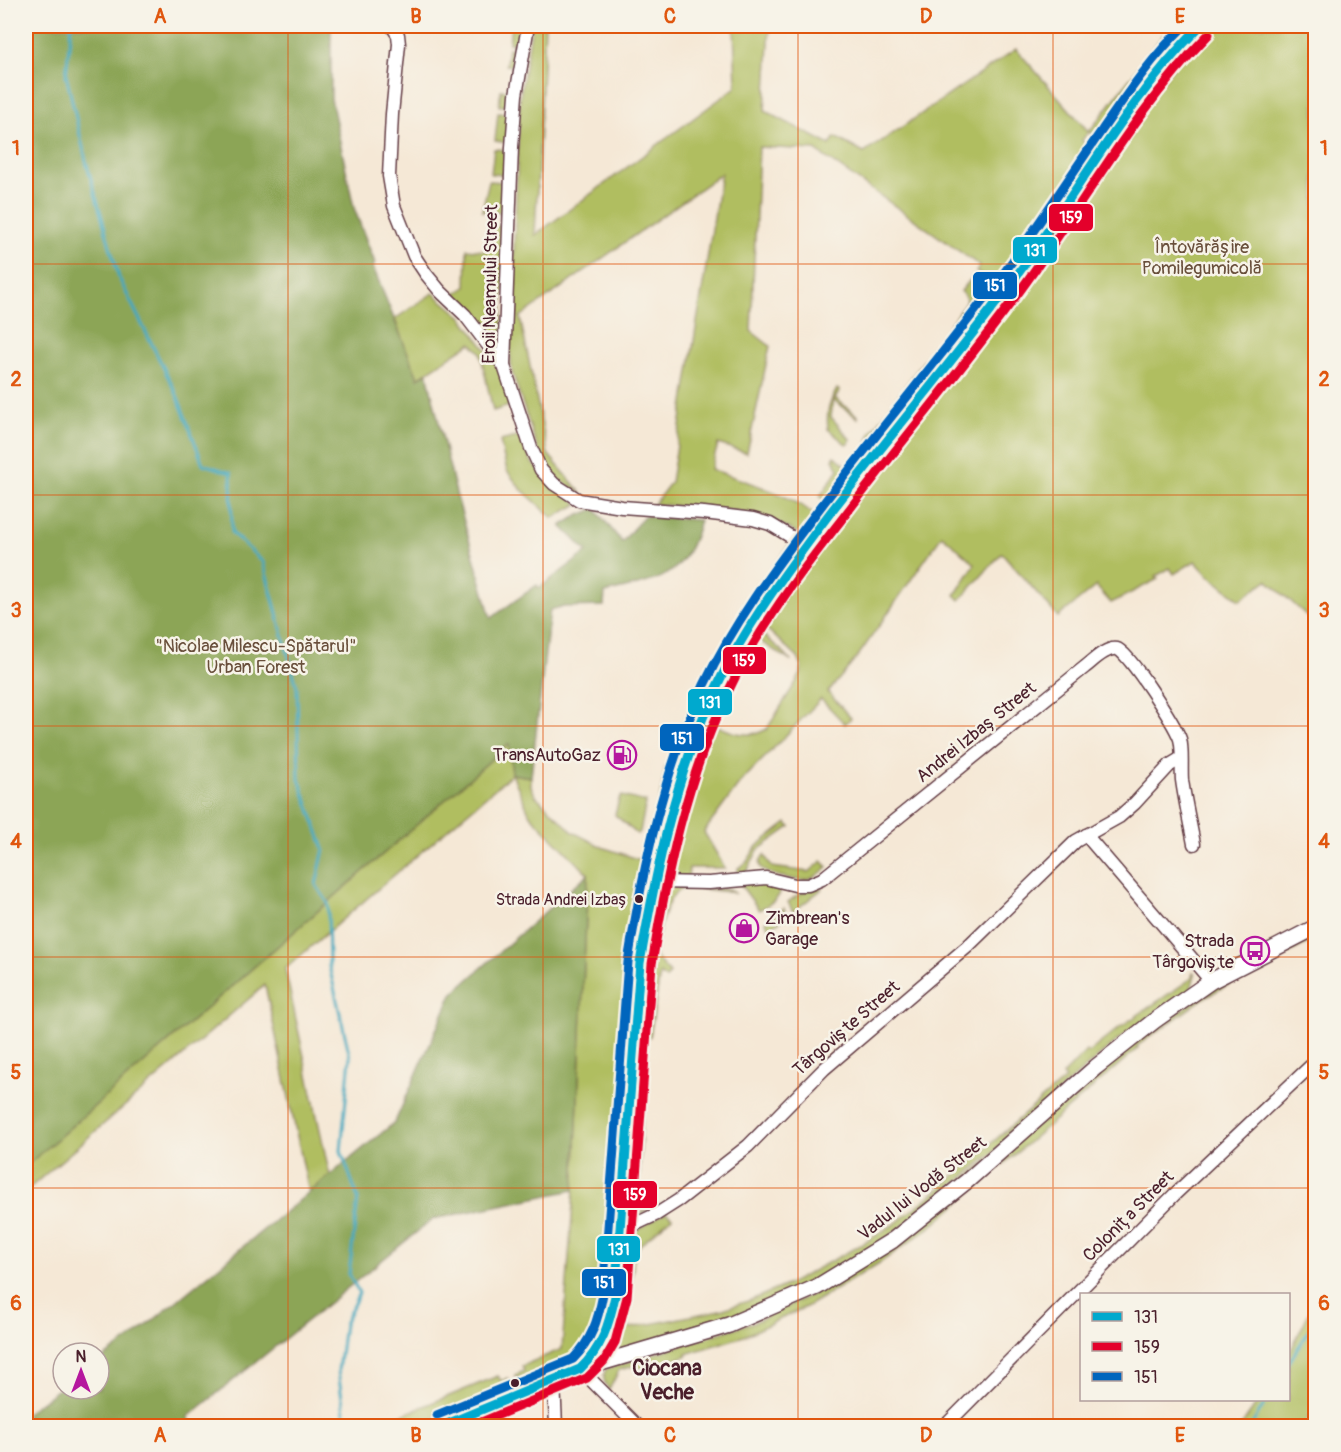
<svg xmlns="http://www.w3.org/2000/svg" width="1341" height="1452" font-family="Pangolin,sans-serif">
  <style>
    .green { fill: #b0be61; stroke: #7d6e46; stroke-width: 1.5 }
    .forest { fill: #8ca557; stroke: #6b6241; stroke-width: 1.5 }
    .lines { fill: none; stroke-linecap: round; stroke-linejoin: round }
    .stream { stroke: #3fa8bf; stroke-width: 3 }
    .minor-casing { stroke: #643d45; stroke-width: 15 }
    .tertiary-casing { stroke: #643d45; stroke-width: 18 }
    .secondary-casing { stroke: #643d45; stroke-width: 20 }
    .minor { stroke: #fff; stroke-width: 12 }
    .tertiary { stroke: #fff; stroke-width: 15 }
    .secondary { stroke: #fff; stroke-width: 16 }
    .bus-1-casing { stroke: #f7f3e8; stroke-width: 14 }
    .bus-2-casing { stroke: #f7f3e8; stroke-width: 14 }
    .bus-3-casing { stroke: #f7f3e8; stroke-width: 14 }
    .bus-1 { stroke: #00a9ce; stroke-width: 9 }
    .bus-2 { stroke: #e4002b; stroke-width: 9 }
    .bus-3 { stroke: #0065bd; stroke-width: 9 }
    .grid { fill: none; stroke: #e0560e; stroke-width: 1.5; stroke-opacity: 0.55 }
    .bus-dot { fill: #4a1f2b; stroke: #f7f3e8; stroke-width: 2 }
    .labels { text-anchor: middle; stroke-width: 5; stroke-linejoin: round; paint-order: stroke }
    .bus-label { font-size: 16px; fill: #4a1f2b; stroke: #f7f3e8; text-anchor: end }
    .park-label { font-size: 18px; fill: #694f3b; stroke: #f7f3e8 }
    .street-label { font-size: 18px; fill: #4a1f2b; stroke: #f7f3e8 }
    .poi-label { font-size: 18px; fill: #4a1f2b; stroke: #f7f3e8; text-anchor: end }
    .quarter-label { font-size: 21px; font-weight: bold; fill: #4a1f2b; stroke: #f7f3e8 }
    .line-badge { stroke: #f7f3e8; stroke-width: 2 }
    .badge-label { font-size: 16px; text-anchor: middle; font-weight: bold; fill: #fff }
    .neatline { fill: none; stroke: #e0560e; stroke-width: 2 }
    .grid-label { font-size: 20px; text-anchor: middle; font-weight: bold; fill: #e0560e }
  </style>
  <rect width="100%" height="100%" fill="#f7f3e8"/>
  <filter id="ink" filterUnits="userSpaceOnUse"><feTurbulence type="fractalNoise" baseFrequency=".0167" numOctaves="2"/><feDisplacementMap in="SourceGraphic" scale="12" xChannelSelector="R" yChannelSelector="G"/><feConvolveMatrix kernelMatrix="1 2 1 2 8 2 1 2 1" color-interpolation-filters="sRGB"/></filter>
  <filter id="wash" filterUnits="userSpaceOnUse"><feTurbulence type="fractalNoise" baseFrequency=".008" numOctaves="4" result="noise"/><feDisplacementMap in="SourceGraphic" scale="24" xChannelSelector="R" yChannelSelector="G"/><feGaussianBlur stdDeviation="1.35" result="paint"/><feColorMatrix in="noise" values="0 0 0 0 0 0 0 0 0 0 0 0 0 0 0 0 0 1.4 0 .05"/><feComposite in="paint" operator="in"/></filter>
  <g filter="url(#wash)">
    <rect width="100%" height="100%" fill="#f5e8d6"/>
    <g class="green">
      <path d="M511,26H523L521,44L509,43Z"/>
      <path d="M532,26H545L535,235L736,87L734,26H770L765,111L830,145L835,137L864,153L1016,49L1089,132L1164,34L1166,49L1139,80L1098,137L1089,132L1082,140L1092,153L1001,284L976,272L980,266L815,150L759,147L751,331L770,346L747,453L718,444L711,469C745,482 794,494 819,519L806,537L769,519L736,511L654,504L671,482L721,174L520,317L548,454L582,494L548,473L543,465L512,372L510,351L520,96Z"/>
      <path d="M1214,26H1315V623L1267,580L1240,600L1207,574L1195,561L1174,574L1170,568L1156,576L1158,579L1111,603L1096,586L1058,617L1002,553L960,600L955,595L975,564L942,535L856,659L828,692L851,718L845,724L821,699L740,783L704,832L725,868H689L688,878L661,876L683,792L707,722C728,730 746,741 767,729L801,674V665L798,658L759,622L910,421L1029,273L1175,64Z"/>
      <path d="M508,48L520,49L517,66L506,65Z"/>
      <path d="M501,90L512,91L509,106H499Z"/>
      <path d="M498,113L510,114L509,143L495,141Z"/>
      <path d="M494,149L508,150L505,175L491,174Z"/>
      <path d="M489,181L505,182L504,213L482,211Z"/>
      <path d="M489,224L505,227L501,353L453,295L466,287L467,249L486,251Z"/>
      <path d="M970,280L993,294L867,444L871,433L942,336L967,300L961,291Z"/>
      <path d="M433,293L462,317L501,370L512,405L493,411L480,352L471,343L418,378L402,340L395,319Z"/>
      <path d="M837,389L840,391L835,398L858,416V418L833,400L831,417L850,439L849,444H846L828,429C826,413 829,403 837,389Z"/>
      <path d="M521,436L532,463L578,504L553,518L520,488L507,471L500,441Z"/>
      <path d="M835,456L854,472L828,506L820,496L839,469L833,459Z"/>
      <path d="M789,545L797,550L695,724L688,727L706,682L740,616Z"/>
      <path d="M755,628L782,651L791,661L758,640L747,655L718,716L711,714Z"/>
      <path d="M510,743L512,774L531,777V786L535,795L573,832L602,847L650,863L633,961L608,1309C607,1316 606,1326 603,1332C589,1355 542,1374 516,1378L515,1375L524,1371L522,1366L562,1349L574,1190L588,874L530,815L512,774L285,969L330,1176L309,1193L265,985L26,1191V1166Z"/>
      <path d="M671,764L677,768L656,842L651,844L666,766Z"/>
      <path d="M622,796L646,802L640,832L637,834L615,815L619,799Z"/>
      <path d="M787,823L790,827L758,850L746,873L738,878V868L746,863L757,846Z"/>
      <path d="M764,855L772,867L809,872L822,861L828,867C822,872 815,878 807,880C800,882 764,874 761,868C758,863 761,859 764,855Z"/>
      <path d="M752,882L780,886C783,899 768,904 759,910L740,884Z"/>
      <path d="M661,886L729,889L736,894L730,892C716,891 697,887 683,889C665,892 657,941 655,957L670,973L666,979L660,974L650,1036L647,1038L645,1044L638,1211L649,1210L638,1216L626,1217L647,959Z"/>
      <path d="M817,887L822,889L793,912L788,902L799,894Z"/>
      <path d="M784,908L787,917L769,928L766,922Z"/>
      <path d="M1315,934V939L1207,996L1137,1046L1138,1048L933,1225L881,1262L808,1306L744,1336L686,1354L687,1356L639,1369L634,1366L619,1370L609,1390C604,1383 602,1377 606,1369L757,1321L836,1283L1142,1037L1209,991Z"/>
      <path d="M1193,972L1195,974L1191,990L1125,1034L1069,1082L992,1154L885,1240L813,1284L754,1312L607,1354C621,1318 622,1279 625,1241L630,1234L666,1212L672,1217L640,1245L634,1255L627,1325L631,1328L720,1310L751,1300L789,1284L864,1243L896,1223L940,1188L1065,1079L1063,1075L1086,1051L1088,1053L1120,1027L1192,978Z"/>
      <path d="M1315,1300V1405L1304,1426H1241L1259,1400H1288L1289,1354Z"/>
      <path d="M498,1376L501,1381L508,1378L509,1381L497,1393L415,1426H375Z"/>
    </g>
    <g class="forest">
      <path d="M26,26H331V99L354,208L375,263L373,267L418,378L427,373L456,493L491,618L537,585L539,588L587,552L561,526L577,516L595,509L622,542L644,516L700,520C684,581 659,579 605,593L604,606L561,607L550,610L531,777L512,774L509,744L26,1166Z"/>
      <path d="M588,874L574,1190L433,1219L188,1417L191,1426H26V1413L63,1386V1389H99V1361L134,1336L395,1122L452,994Z"/>
    </g>
    <g class="lines">
      <g class="stream">
        <path d="M71,26L66,75L87,165L119,278L177,395L203,464L231,473L232,533L263,562L297,687L299,779L324,849L316,885L328,903L329,966L350,1057L341,1151L358,1198L349,1274L359,1293L344,1324L338,1371L346,1426"/>
        <path d="M1316,315L1308,341L1316,362"/>
        <path d="M1288,1364L1316,1319"/>
        <path d="M1251,1426L1267,1400"/>
      </g>
    </g>
  </g>
  <g filter="url(#ink)">
    <g class="lines">
      <g class="minor-casing">
        <g id="minor">
          <path d="M392,26L398,35L399,44L392,114L389,176L394,206L414,256L426,274L440,291L465,315L504,366"/>
          <path d="M528,26L516,95L512,147L504,366L531,448L541,470L554,484L579,500L622,507L704,513L753,519L770,524L806,546"/>
          <path d="M1086,835L1211,981"/>
          <path d="M655,882L709,883L766,878L795,885H808L822,879L1085,667C1093,661 1106,647 1117,649C1128,651 1175,725 1180,739C1183,749 1181,769 1182,780C1185,802 1190,823 1194,844"/>
          <path d="M619,1232L657,1214L679,1200L748,1146L824,1069L967,947L1076,841L1119,817L1135,803L1170,765L1180,759"/>
          <path d="M580,1369L637,1426"/>
          <path d="M554,1381L556,1426"/>
          <path d="M945,1426L1175,1194L1316,1061"/>
        </g>
      </g>
      <g class="tertiary-casing">
        <path id="tertiary" d="M580,1369L729,1325L817,1287L893,1240L967,1181L1096,1067L1154,1021L1211,981L1316,927"/>
      </g>
      <g class="secondary-casing">
        <path id="secondary" d="M442,1426L580,1369C605,1347 609,1328 615,1296L640,963C655,870 675,775 715,690C744,628 786,572 827,518C860,475 893,432 926,390C957,351 990,312 1019,272C1052,227 1082,180 1114,134C1140,96 1167,58 1200,26"/>
      </g>
      <use href="#minor" class="minor"/>
      <use href="#tertiary" class="tertiary"/>
      <use href="#secondary" class="secondary"/>
      <g class="bus-1-casing">
        <path id="bus-1" d="M442,1426L580,1369C602,1348 609,1325 615,1296L640,963C656,870 675,776 715,690C745,626 788,569 830,513C889,437 951,363 1009,286C1073,200 1124,103 1200,26"/>
      </g>
      <g class="bus-2-casing">
        <path id="bus-2" d="M472,1426L587,1378L604,1361L615,1342L627,1297L652,964C667,872 686,779 727,694C757,630 799,574 842,519C900,443 962,369 1019,292C1082,207 1134,110 1209,34"/>
      </g>
      <g class="bus-3-casing">
        <path id="bus-3" d="M437,1415L573,1359C592,1340 598,1320 603,1294L628,962C643,867 663,772 704,685C733,624 773,570 813,517C874,436 940,358 1001,277C1036,229 1068,179 1102,130C1127,94 1152,57 1184,26"/>
      </g>
      <use href="#bus-1" class="bus-1"/>
      <use href="#bus-2" class="bus-2"/>
      <use href="#bus-3" class="bus-3"/>
    </g>
  </g>
  <path class="grid" d="M288,26V1426M543,26V1426M798,26V1426M1053,26V1426M26,264H1316M26,495H1316M26,726H1316M26,957H1316M26,1188H1316"/>
  <defs>
    <g id="fuel-ring" transform="scale(1.5)"><circle r="9.5" fill="#f7f3e8" stroke="#b5179e" stroke-width="1.5"/><path d="M-5.5-6h7V0h2V4h1.3V-2.5L3-4.5l.8-.8L6-3V5H2.5V1h-1V6h-7ZM-4.2-4.7v3.2H.2V-4.7Z" fill="#b5179e"/></g>
    <g id="shop-ring" transform="scale(1.5)"><circle r="9.5" fill="#f7f3e8" stroke="#b5179e" stroke-width="1.5"/><path d="M-5-2.5h2.3a2.7 3.5 0 0 1 5.4 0H5L5.5 6h-11ZM-1.5-2.5h3a1.5 2.3 0 0 0-3 0Z" fill="#b5179e"/></g>
    <g id="bus-ring" transform="scale(1.5)"><circle r="9.5" fill="#f7f3e8" stroke="#b5179e" stroke-width="1.5"/><path d="M-5-6H5V4H4V6H2V4H-2V6H-4V4H-5ZM-3.5-4V0h7V-4ZM-3.5 1.2v1.5H-2V1.2ZM2 1.2v1.5H3.5V1.2Z" fill="#b5179e"/></g>
  </defs>
  <g fill-rule="evenodd">
    <use href="#fuel-ring" x="622" y="755"/>
    <use href="#shop-ring" x="744" y="928"/>
    <use href="#bus-ring" x="1255" y="951"/>
  </g>
  <g class="bus-dot">
    <circle cx="639" cy="899" r="5"/>
    <circle cx="515" cy="1383" r="5"/>
  </g>
  <g class="labels">
    <g class="bus-label">
      <text x="628" y="905">Strada Andrei Izbaș</text>
    </g>
    <g class="park-label">
      <text x="1202" y="253">Întovărășire<tspan x="1202" dy="21">Pomilegumicolă</tspan></text>
      <text x="256" y="652">"Nicolae Milescu-Spătarul"<tspan x="256" dy="21">Urban Forest</tspan></text>
    </g>
    <g class="street-label">
      <text transform="translate(490 284) rotate(-89)" y="6">Eroii Neamului Street</text>
      <text transform="translate(976 732) rotate(-39)" y="6">Andrei Izbaș Street</text>
      <text transform="translate(846 1028) rotate(-41)" y="6">Târgoviște Street</text>
      <text transform="translate(922 1188) rotate(-38)" y="6">Vadul lui Vodă Street</text>
      <text transform="translate(1128 1216) rotate(-45)" y="6">Colonița Street</text>
    </g>
    <g class="poi-label">
      <text x="601" y="761">TransAutoGaz</text>
      <text x="765" y="924" text-anchor="start">Zimbrean's<tspan x="765" dy="21">Garage</tspan></text>
      <text x="1234" y="947">Strada<tspan x="1234" dy="21">Târgoviște</tspan></text>
    </g>
    <g class="quarter-label">
      <text x="667" y="1375">Ciocana<tspan x="667" dy="24">Veche</tspan></text>
    </g>
  </g>
  <g class="line-badge">
    <rect x="1048" y="203" width="46" height="29" rx="6" fill="#e4002b"/>
    <rect x="1012" y="236" width="46" height="28" rx="6" fill="#00a9ce"/>
    <rect x="972" y="271" width="46" height="29" rx="6" fill="#0065bd"/>
    <rect x="722" y="646" width="45" height="29" rx="6" fill="#e4002b"/>
    <rect x="687" y="688" width="46" height="28" rx="6" fill="#00a9ce"/>
    <rect x="659" y="723" width="46" height="29" rx="6" fill="#0065bd"/>
    <rect x="612" y="1180" width="46" height="29" rx="6" fill="#e4002b"/>
    <rect x="596" y="1235" width="45" height="28" rx="6" fill="#00a9ce"/>
    <rect x="581" y="1268" width="46" height="29" rx="6" fill="#0065bd"/>
  </g>
  <g class="badge-label">
    <text x="1071" y="223">159</text>
    <text x="1035" y="256">131</text>
    <text x="995" y="291">151</text>
    <text x="744" y="666">159</text>
    <text x="710" y="708">131</text>
    <text x="682" y="744">151</text>
    <text x="635" y="1200">159</text>
    <text x="619" y="1255">131</text>
    <text x="604" y="1288">151</text>
  </g>
  <rect width="1341" height="1452" fill="none" stroke="#f7f3e8" stroke-width="66"/>
  <rect x="1080" y="1293" width="210" height="108" fill="#f7f3e8" stroke="#b29e9c" stroke-width="1.5"/>
  <rect x="1092" y="1312" width="30" height="9" fill="#00a9ce" stroke="#b29e9c" stroke-width="1.5"/>
  <text x="1134" y="1323" font-size="18" fill="#4a1f2b">131</text>
  <rect x="1092" y="1342" width="30" height="9" fill="#e4002b" stroke="#b29e9c" stroke-width="1.5"/>
  <text x="1134" y="1353" font-size="18" fill="#4a1f2b">159</text>
  <rect x="1092" y="1372" width="30" height="9" fill="#0065bd" stroke="#b29e9c" stroke-width="1.5"/>
  <text x="1134" y="1383" font-size="18" fill="#4a1f2b">151</text>
  <g transform="translate(81 1371)"><circle r="28" fill="#f7f3e8" stroke="#b29e9c" stroke-width="1.5"/>
  <path d="M0-4.5L10 22L0 15L-10 22Z" fill="#b5179e"/>
  <text y="-9" font-size="16" font-weight="bold" text-anchor="middle" fill="#4a1f2b">N</text>
  </g>
  <rect x="33" y="33" width="1275" height="1386" class="neatline"/>
  <g class="grid-label">
    <text x="160" y="23">A</text>
    <text x="416" y="23">B</text>
    <text x="670" y="23">C</text>
    <text x="926" y="23">D</text>
    <text x="1180" y="23">E</text>
    <text x="16" y="155">1</text>
    <text x="1324" y="155">1</text>
    <text x="16" y="386">2</text>
    <text x="1324" y="386">2</text>
    <text x="16" y="617">3</text>
    <text x="1324" y="617">3</text>
    <text x="16" y="848">4</text>
    <text x="1324" y="848">4</text>
    <text x="16" y="1079">5</text>
    <text x="1324" y="1079">5</text>
    <text x="16" y="1310">6</text>
    <text x="1324" y="1310">6</text>
    <text x="160" y="1442">A</text>
    <text x="416" y="1442">B</text>
    <text x="670" y="1442">C</text>
    <text x="926" y="1442">D</text>
    <text x="1180" y="1442">E</text>
  </g>
</svg>
